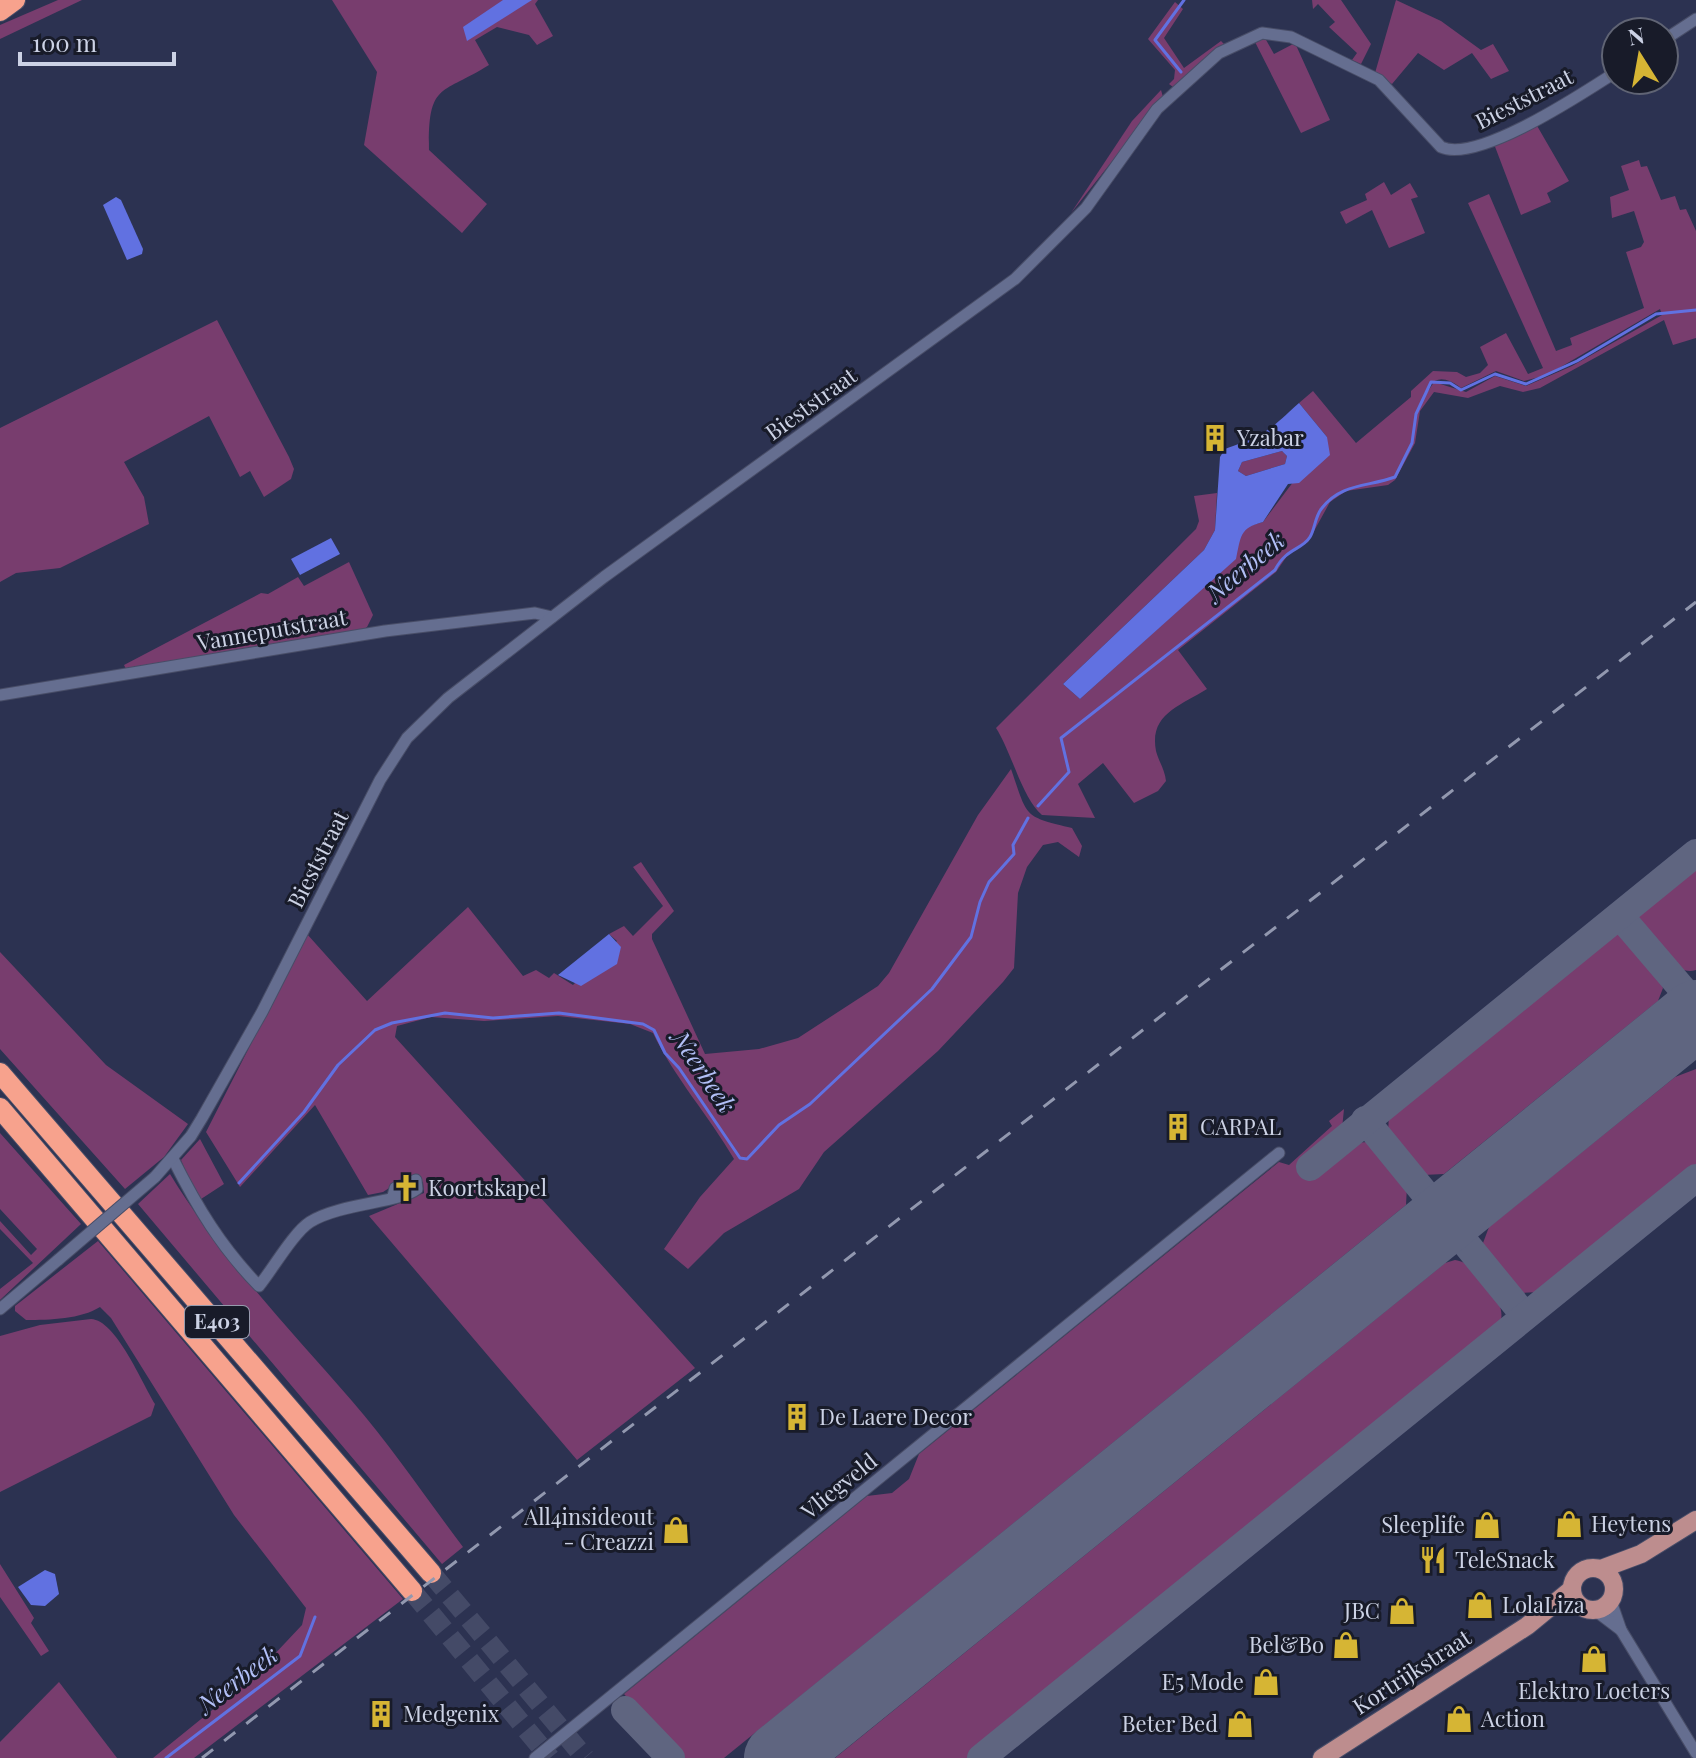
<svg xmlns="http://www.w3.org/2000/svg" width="1696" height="1758" font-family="'Playfair Display',serif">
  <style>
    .green { fill: #783d6e; fill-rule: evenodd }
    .water { fill: #6171e1; fill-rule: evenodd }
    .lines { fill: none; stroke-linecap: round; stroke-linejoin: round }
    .stream { stroke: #6171e1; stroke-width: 3 }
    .taxiway { stroke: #5f6580; stroke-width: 28 }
    .runway { stroke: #5f6580; stroke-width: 70 }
    .motorway-tunnel { stroke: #444a67; stroke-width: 20; stroke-dasharray: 20 10; stroke-linecap: butt }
    .minor-casing { stroke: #484d67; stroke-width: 13 }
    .primary-casing { stroke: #484d67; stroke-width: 20 }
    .motorway-casing { stroke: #484d67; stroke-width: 22 }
    .minor { stroke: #656e90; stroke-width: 11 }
    .primary { stroke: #bd8d8e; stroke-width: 18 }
    .motorway { stroke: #f7a28d; stroke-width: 20 }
    .rail { stroke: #9298af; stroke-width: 3; stroke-dasharray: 14 14; stroke-linecap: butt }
    .minor-bridge-casing { stroke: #484d67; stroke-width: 13; stroke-linecap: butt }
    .minor-bridge { stroke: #656e90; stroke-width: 11 }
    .labels { text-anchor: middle; stroke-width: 6; stroke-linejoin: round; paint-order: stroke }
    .shield { fill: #181b29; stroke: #969bad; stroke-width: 2 }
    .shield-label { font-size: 20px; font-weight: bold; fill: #ccd2e5 }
    .street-label { font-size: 22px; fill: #ccd2e5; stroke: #181b29 }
    .poi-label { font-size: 22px; fill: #ccd2e5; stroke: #181b29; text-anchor: start }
    .water-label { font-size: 24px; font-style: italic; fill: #b2bff7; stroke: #181b29 }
  </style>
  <rect width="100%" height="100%" fill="#2c3251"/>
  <g class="green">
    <path d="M58,0H82L0,39V25Z"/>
    <path d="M332,0H538L535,4L553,36L537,45L529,35L497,27L475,40L489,65C441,95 428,82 429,150L487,204L462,233L364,145L377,72Z"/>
    <path d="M1312,0H1341L1371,44L1361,64L1352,60L1357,53L1329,27L1335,22L1318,4L1313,9Z"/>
    <path d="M1396,0L1441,21L1481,50L1493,44L1509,71L1491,79L1472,53L1444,70L1418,53L1392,84L1375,73Z"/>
    <path d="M1175,2L1183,9L1164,38L1184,68L1221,41L1224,44L1173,87L1169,84L1174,79L1175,70L1148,39Z"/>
    <path d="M1265,38L1274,54L1295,43L1330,120L1301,133L1254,40Z"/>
    <path d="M1161,90L1163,97L1071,213L1132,121Z"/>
    <path d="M1536,124L1569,181L1547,193L1551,202L1521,215L1494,144Z"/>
    <path d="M1639,160L1641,167L1647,166L1661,200L1675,196L1680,210L1686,209L1696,231V338L1673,345L1664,320L1540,388L1523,392L1500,386L1468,398L1434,392L1420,411L1415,443L1395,480L1388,485L1346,491L1330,502L1308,542L1289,553L1276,572L1178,650L1207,689C1180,706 1149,714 1156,751C1159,762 1165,770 1166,781L1158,791L1134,803L1103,763L1078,784L1095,818L1042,815C1022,798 1012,753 996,728L1196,529L1199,521L1194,496L1217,493L1215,530L1204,550L1063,684L1080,699L1235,559L1240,533L1245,527L1263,522L1327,437L1299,403L1313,391L1356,443L1411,397V391L1433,371L1457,372L1466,377L1480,373L1488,365L1480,347L1506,333L1528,374L1543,368L1468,203L1489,194L1556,351L1572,345L1570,338L1644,308L1626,252L1641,247L1644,242L1634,211L1612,218L1610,197L1629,190L1621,166ZM1660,309L1662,315L1572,366L1526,386L1495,376L1466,392L1434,382L1421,402C1429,379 1440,372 1461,388L1496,371L1524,381L1547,375Z"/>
    <path d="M1384,182L1391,195L1410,183L1418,197L1411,199L1425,233L1389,248L1372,210L1346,224L1340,212L1367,200L1365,194Z"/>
    <path d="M217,320L289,457L294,469L291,479L264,497L250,471L240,477L209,416L124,462L144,497L149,524L60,568L16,573L0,582V428Z"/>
    <path d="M1282,451L1287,456L1285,464L1246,476L1238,471L1242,462Z"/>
    <path d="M349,562L373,615L367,627L358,633L127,671L124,665L261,593L268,594L298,577L304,586Z"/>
    <path d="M1011,769C1028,818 1023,816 1072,828L1082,846L1079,857L1058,842L1043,845L1027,867L1018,893L1014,968L1003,982L938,1051L824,1152L799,1189L724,1233L688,1269L664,1249L700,1197L734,1159C709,1116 674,1077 653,1033L630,1024L558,1016L484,1021L431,1017L397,1026L395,1037L695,1368L577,1460L369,1216L424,1193L423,1182L406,1177L383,1192L368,1195L315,1105L240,1187L206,1132L307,934L367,1001L468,907L523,976L536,970L549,978L554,973L573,985L617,941L609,934L624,926L633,936L663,906L633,867L641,862L674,911L652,934V939L705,1054L759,1049L798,1038L878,986L889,973L978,815Z"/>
    <path d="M1696,864V970C1672,978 1648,936 1636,918L1639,911Z"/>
    <path d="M1617,931L1659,979L1663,988L1658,1001L1444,1174L1423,1175L1388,1133L1389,1114Z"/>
    <path d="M0,952L106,1065L188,1124L164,1157L125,1189L0,1049Z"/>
    <path d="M1696,1069V1166L1539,1292L1521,1293L1485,1251L1483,1243L1489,1227L1675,1077Z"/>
    <path d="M1344,1109L1342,1129L1302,1163L1312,1175L1353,1143L1368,1142L1407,1186L1406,1205L724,1758H682L624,1694L867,1496L892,1493L909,1479L919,1454L1279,1162L1289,1165L1332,1126L1329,1121Z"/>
    <path d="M0,1133L81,1224L0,1300V1289L33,1263L0,1229V1221L31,1255L37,1249L0,1209Z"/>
    <path d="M200,1139L224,1184L198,1201L181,1160Z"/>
    <path d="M170,1174C221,1258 288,1327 352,1401C392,1447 426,1498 463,1547L442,1564L138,1204Z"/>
    <path d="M98,1241L403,1599L194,1758H153L253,1677L302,1625L306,1608L234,1515L111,1318L100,1307C81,1319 50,1320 26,1320L15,1311V1306Z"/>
    <path d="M1455,1260C1476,1262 1511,1305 1499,1325L967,1758H835L1445,1263Z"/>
    <path d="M91,1319C116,1320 142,1383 155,1404L151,1416L0,1492V1336L40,1325Z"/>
    <path d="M0,1564L34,1618L31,1623L49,1651L41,1656L0,1597Z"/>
    <path d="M59,1682L117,1758H0V1742Z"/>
  </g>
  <g class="water">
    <path d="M503,0H532L467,41L463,27Z"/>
    <path d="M116,197L121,200L143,249L142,254L127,260L103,205Z"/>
    <path d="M1299,403L1327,437L1330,455L1299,483L1288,484L1263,522C1239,528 1241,537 1236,559L1080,699L1063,684L1204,550L1215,530L1220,457L1225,449C1267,434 1267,432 1299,403ZM1282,451L1287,456L1285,464L1246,476L1238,471L1242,462Z"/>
    <path d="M331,538L340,554L300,575L291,559Z"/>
    <path d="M609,934L621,947L617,964L581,986L558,975Z"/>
    <path d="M45,1570L55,1574L59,1594L45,1606L31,1605L18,1587Z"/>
  </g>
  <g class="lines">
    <g class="stream">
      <path d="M1181,72L1155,40L1184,0"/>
      <path d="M1038,806L1069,772L1061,738L1275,570C1286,548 1302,550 1310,537C1315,529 1315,516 1322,508C1341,483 1368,487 1395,477L1412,443L1416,414L1431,382L1450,383L1461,390L1495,374L1526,384L1577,361L1656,314L1696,310"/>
      <path d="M239,1183L304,1112L338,1065L375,1030L392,1023L445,1013L493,1018L559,1013L643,1024L654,1030L665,1053L679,1068L740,1158L747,1159L779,1125L810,1104L932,989L971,937L980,902L989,882L1014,854L1013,845L1028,818"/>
      <path d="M166,1758L300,1656L315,1617"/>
    </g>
    <g class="taxiway">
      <path d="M1620,916L1696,1005"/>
      <path d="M1365,1120L1525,1316"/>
      <path d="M1310,1167L1696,853"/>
      <path d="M625,1710L671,1758"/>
      <path d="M981,1758L1696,1178"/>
    </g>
    <path class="runway" d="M779,1758L1696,1015"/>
    <g class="motorway-tunnel">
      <path d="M431,1573L585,1758"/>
      <path d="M412,1591L550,1758"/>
    </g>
    <g class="minor-casing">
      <g id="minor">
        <path d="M1664,40L1696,19"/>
        <path d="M0,695L385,631L535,613L552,617"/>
        <path d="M173,1159C197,1207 221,1247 259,1286C272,1270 294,1232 310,1222C341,1203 399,1203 417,1189L416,1180L395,1188L393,1196"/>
        <path d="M155,1177L191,1136L202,1118L262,1012L380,780L407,738L448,698L604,577L1015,279L1086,208L1157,109L1219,53L1262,33L1291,37L1379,80L1441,147C1477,164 1583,93 1616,72"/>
        <path d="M0,1309L58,1260"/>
        <path d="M1611,1601L1621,1630L1696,1753"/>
        <path d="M1596,1611L1621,1630"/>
        <path d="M535,1758L1279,1153"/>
      </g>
    </g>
    <g class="primary-casing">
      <g id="primary">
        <circle cx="1593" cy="1589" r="21"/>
        <path d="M1601,1569L1641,1554L1696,1520"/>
        <path d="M1322,1758L1527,1626L1572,1589"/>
      </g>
    </g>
    <g class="motorway-casing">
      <g id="motorway">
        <path d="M0,11L15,0"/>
        <path d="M0,1073L431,1573"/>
        <path d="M0,1108L412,1591"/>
      </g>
    </g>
    <use href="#minor" class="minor"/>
    <use href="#primary" class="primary"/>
    <use href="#motorway" class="motorway"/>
    <path class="rail" d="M202,1758L1696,602"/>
    <g class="minor-bridge-casing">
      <path id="minor-bridge" d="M58,1260L155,1177"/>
    </g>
    <use href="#minor-bridge" class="minor-bridge"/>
  </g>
  <defs>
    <g id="building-bare" transform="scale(2.16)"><path d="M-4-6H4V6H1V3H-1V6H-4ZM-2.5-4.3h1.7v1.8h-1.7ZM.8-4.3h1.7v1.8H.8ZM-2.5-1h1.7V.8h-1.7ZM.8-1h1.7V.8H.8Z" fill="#d6b534" stroke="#181b29" stroke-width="2.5" paint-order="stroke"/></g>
    <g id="church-bare" transform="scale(2.16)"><path d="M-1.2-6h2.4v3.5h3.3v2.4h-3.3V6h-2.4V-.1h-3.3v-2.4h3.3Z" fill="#d6b534" stroke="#181b29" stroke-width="2.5" paint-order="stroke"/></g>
    <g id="shop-bare" transform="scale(2.16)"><path d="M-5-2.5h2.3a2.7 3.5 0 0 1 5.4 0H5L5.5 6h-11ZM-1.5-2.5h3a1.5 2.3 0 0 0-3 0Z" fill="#d6b534" stroke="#181b29" stroke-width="2.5" paint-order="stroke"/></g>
    <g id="restaurant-bare" transform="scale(2.16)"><path d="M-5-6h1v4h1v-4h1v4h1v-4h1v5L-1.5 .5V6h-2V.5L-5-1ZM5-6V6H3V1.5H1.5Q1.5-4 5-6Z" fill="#d6b534" stroke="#181b29" stroke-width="2.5" paint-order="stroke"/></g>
  </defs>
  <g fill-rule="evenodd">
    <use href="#building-bare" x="1215" y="438"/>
    <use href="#building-bare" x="1178" y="1127"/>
    <use href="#church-bare" x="406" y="1188"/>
    <use href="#building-bare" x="797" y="1417"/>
    <use href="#shop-bare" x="1569" y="1524"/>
    <use href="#shop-bare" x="1487" y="1525"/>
    <use href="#shop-bare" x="676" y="1530"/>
    <use href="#restaurant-bare" x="1433" y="1560"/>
    <use href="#shop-bare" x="1480" y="1605"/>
    <use href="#shop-bare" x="1402" y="1611"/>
    <use href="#shop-bare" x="1346" y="1645"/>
    <use href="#shop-bare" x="1594" y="1659"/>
    <use href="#shop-bare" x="1266" y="1682"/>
    <use href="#building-bare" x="381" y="1714"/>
    <use href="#shop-bare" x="1459" y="1719"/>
    <use href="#shop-bare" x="1240" y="1724"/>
  </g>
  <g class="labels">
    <rect class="shield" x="185" y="1306" width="64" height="32" rx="6"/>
    <g class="shield-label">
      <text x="217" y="1329">E403</text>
    </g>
    <g class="street-label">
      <text transform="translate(1524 99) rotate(-27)" y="8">Bieststraat</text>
      <text transform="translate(811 404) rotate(-36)" y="8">Bieststraat</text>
      <text transform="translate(272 630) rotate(-10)" y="8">Vanneputstraat</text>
      <text transform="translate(318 859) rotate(-63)" y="8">Bieststraat</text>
      <text transform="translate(839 1486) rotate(-39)" y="8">Vliegveld</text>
      <text transform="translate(1412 1672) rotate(-33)" y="8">Kortrijkstraat</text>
    </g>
    <g class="poi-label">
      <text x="1237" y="446">Yzabar</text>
      <text x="1200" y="1135">CARPAL</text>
      <text x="428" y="1196">Koortskapel</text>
      <text x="819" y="1425">De Laere Decor</text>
      <text x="654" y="1525" text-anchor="end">All4insideout<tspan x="654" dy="25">- Creazzi</tspan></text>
      <text x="1591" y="1532">Heytens</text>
      <text x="1465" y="1533" text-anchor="end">Sleeplife</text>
      <text x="1455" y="1568">TeleSnack</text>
      <text x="1502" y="1613">LolaLiza</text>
      <text x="1380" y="1619" text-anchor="end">JBC</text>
      <text x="1324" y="1653" text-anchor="end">Bel&amp;Bo</text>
      <text x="1244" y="1690" text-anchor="end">E5 Mode</text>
      <text x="1594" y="1699" text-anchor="middle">Elektro Loeters</text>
      <text x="403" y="1722">Medgenix</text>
      <text x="1481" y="1727">Action</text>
      <text x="1218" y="1732" text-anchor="end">Beter Bed</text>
    </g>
    <g class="water-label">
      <text transform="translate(1246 567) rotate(-40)" y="8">Neerbeek</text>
      <text transform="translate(703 1072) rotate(56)" y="8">Neerbeek</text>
      <text transform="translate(238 1680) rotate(-37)" y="8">Neerbeek</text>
    </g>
  </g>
  <g transform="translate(1640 56) rotate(349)"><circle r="38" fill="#181b29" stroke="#606474" stroke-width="2"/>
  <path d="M0-6L14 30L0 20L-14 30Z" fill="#d6b534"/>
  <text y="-12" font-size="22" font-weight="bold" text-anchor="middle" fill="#ccd2e5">N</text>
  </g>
  <path d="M20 52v12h154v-12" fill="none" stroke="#ccd2e5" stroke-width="4"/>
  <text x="32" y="52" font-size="24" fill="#ccd2e5" stroke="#181b29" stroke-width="6" paint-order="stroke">100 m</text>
</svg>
